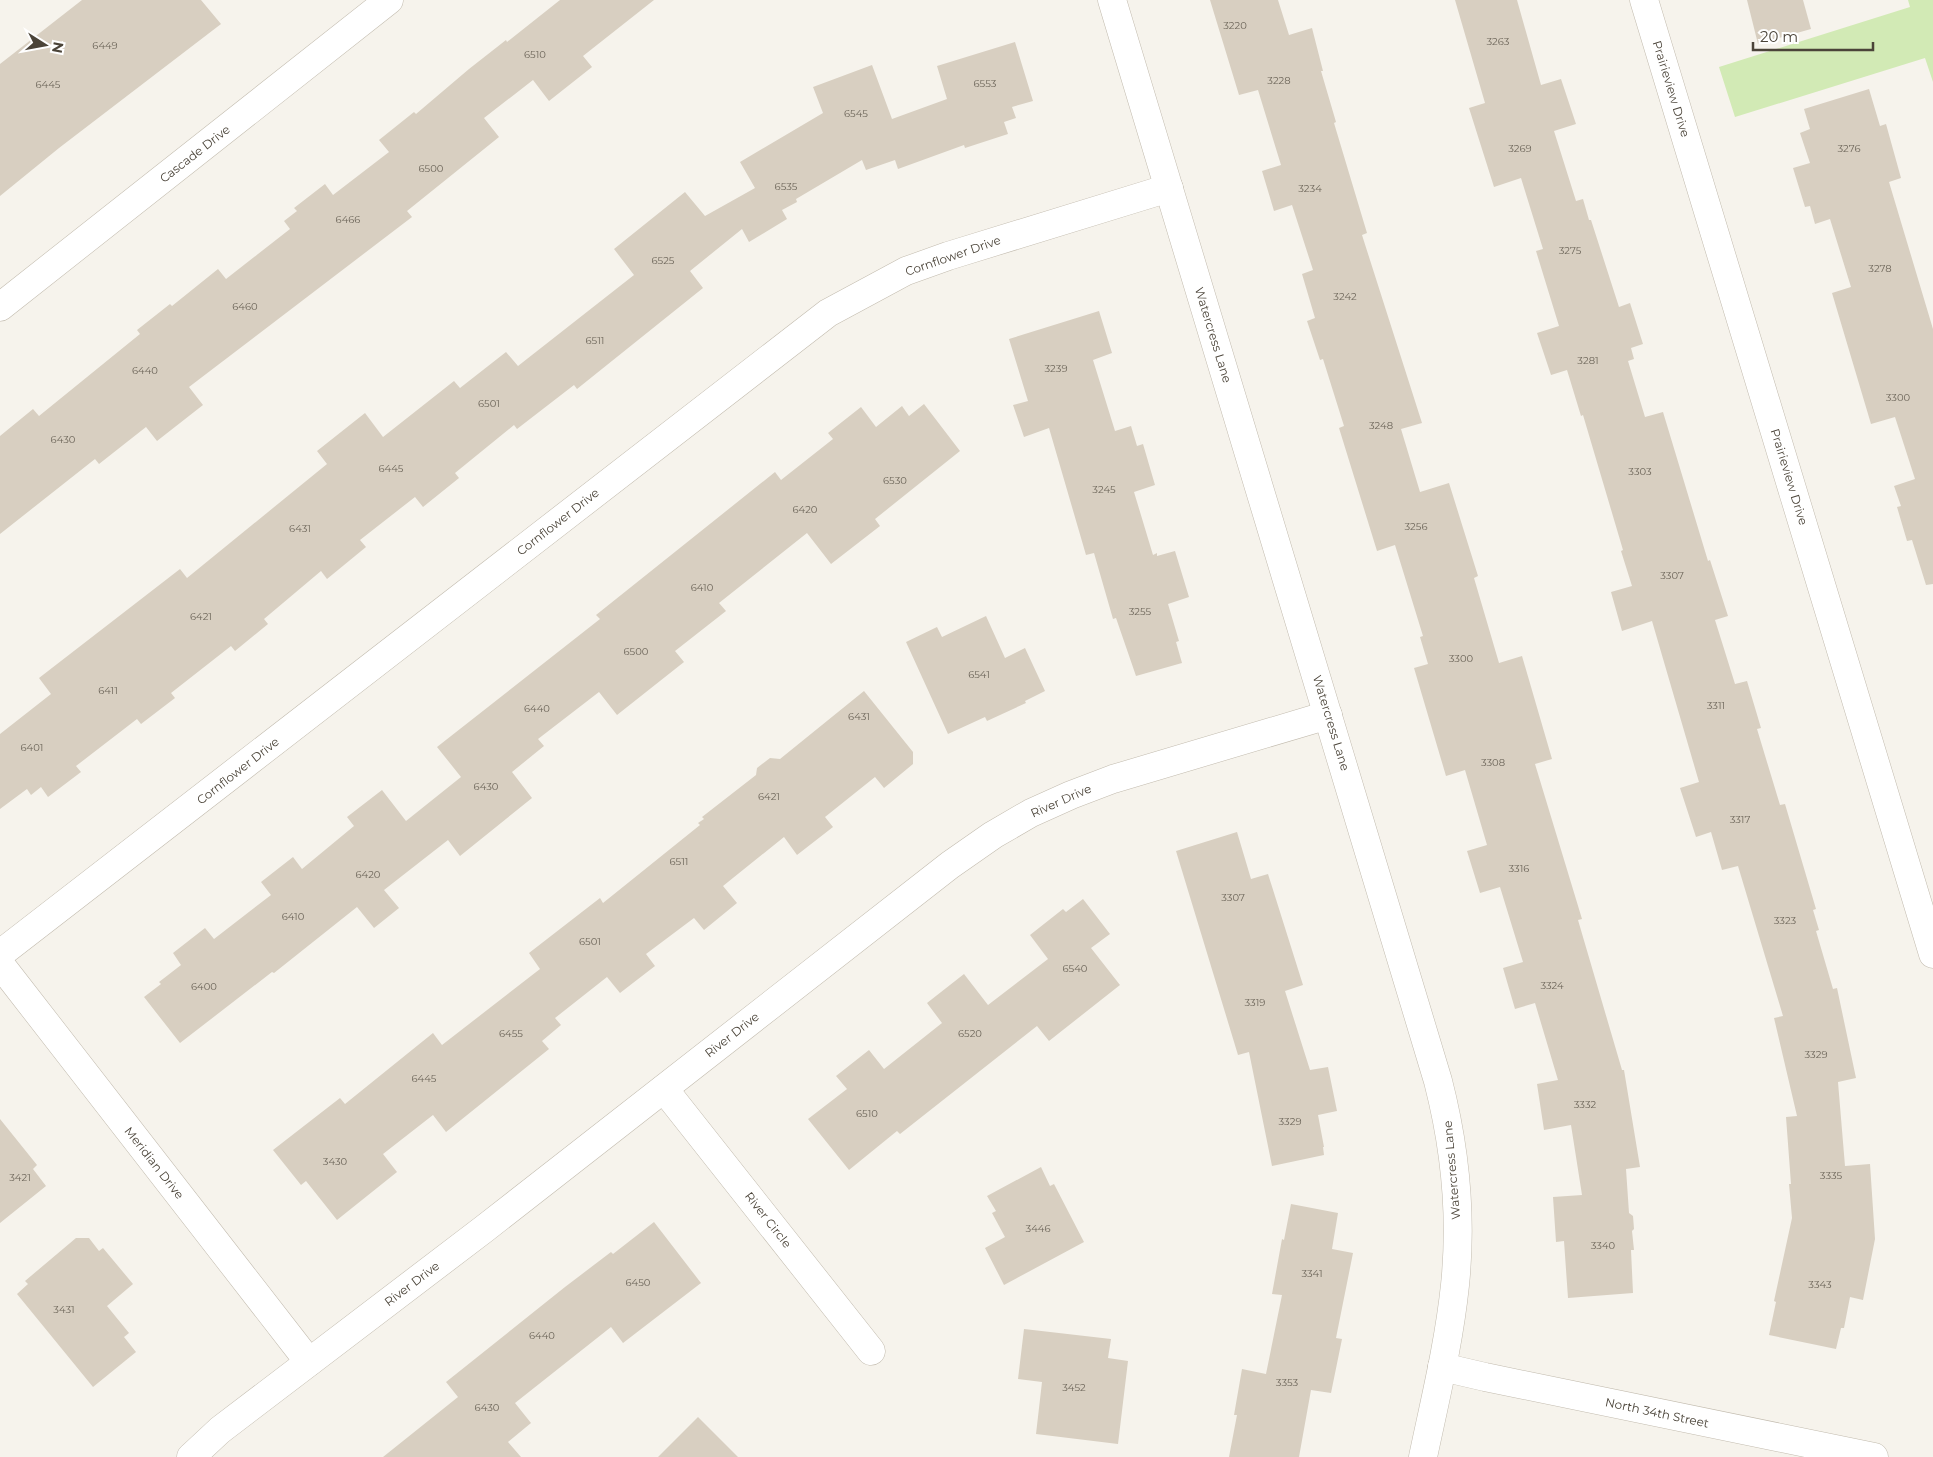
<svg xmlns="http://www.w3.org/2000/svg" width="1933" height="1457" font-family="Montserrat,sans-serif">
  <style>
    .green { fill: #d2eab5 }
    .building { fill: #d8cfc1 }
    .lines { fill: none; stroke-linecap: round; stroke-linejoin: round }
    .minor-casing { stroke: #c2bbae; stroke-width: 29 }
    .minor { stroke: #fff; stroke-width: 28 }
    .labels { text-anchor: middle; stroke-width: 4; stroke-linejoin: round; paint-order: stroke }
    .number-label { font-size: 10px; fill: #6e675b }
    .street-label { font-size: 12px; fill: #4b4439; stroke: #fff }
  </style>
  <rect width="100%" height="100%" fill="#f6f3ec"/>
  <path class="green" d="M1908,0H1933V82L1925,58L1735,117L1719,67L1910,7Z"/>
  <g class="building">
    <path d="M82,0H201L221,24L59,148L0,196V64Z"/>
    <path d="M560,0H654L583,56L592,67L549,101L533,80L484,118L499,137L407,211L412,217L189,387L203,405L157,441L146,427L99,464L95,459L0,534V436L33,409L39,416L140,334L137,330L170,304L172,306L218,269L226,279L290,229L284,221L297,211L294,208L325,184L333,195L389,152L379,140L414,112L416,114L469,69L506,40L507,42Z"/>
    <path d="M1210,0H1278L1289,35L1312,28L1323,71H1321L1336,122L1334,123L1367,233L1362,235L1422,423L1401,429L1420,492L1449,483L1478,576L1474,578L1499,663L1522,656L1552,759L1535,764L1582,919L1578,920L1622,1070H1624L1640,1167L1626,1169L1629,1213L1633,1216L1634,1229L1632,1231L1634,1250H1631L1633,1293L1568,1298L1564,1241L1556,1242L1553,1197L1582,1195L1571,1125L1544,1130L1537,1084L1558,1080L1535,1003L1515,1009L1503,968L1523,962L1500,887L1480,893L1467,851L1487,845L1465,770L1446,776L1414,668L1428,664L1420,637L1423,636L1395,545L1377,551L1339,428L1344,426L1323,359L1320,360L1307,321L1315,318L1302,274L1313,270L1292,205L1274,211L1262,171L1281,165L1258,90L1239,95Z"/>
    <path d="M1455,0H1517L1541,85L1561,79L1576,124L1554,131L1576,201L1583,199L1589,220H1591L1619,307L1630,303L1643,344L1631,348L1634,359L1628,361L1645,417L1663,412L1708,561L1710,560L1728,616L1715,620L1735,684L1747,681L1761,728L1757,729L1780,805L1785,804L1816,909L1813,910L1819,930L1816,931L1833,989L1837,988L1856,1078L1838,1082L1845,1166L1870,1164L1875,1239L1863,1300L1850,1297L1844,1328H1841L1836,1349L1769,1335L1776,1302L1774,1301L1792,1218L1789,1184H1791L1786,1117L1797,1116L1774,1018L1783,1016L1738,866L1722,870L1711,832L1696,837L1680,788L1699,782L1652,621L1622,631L1611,592L1632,586L1621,551L1623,550L1583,415L1581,416L1567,370L1551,375L1537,333L1559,326L1536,251L1543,249L1521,178L1494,187L1469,108L1485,103Z"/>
    <path d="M1747,0H1803L1811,29L1758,44Z"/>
    <path d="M1015,42L1033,101L1012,107L1016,118L1004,122L1008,134L965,148L964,145L898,169L895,160L866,170L862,160L796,199L797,202L782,210L787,219L749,242L742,229L690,271L703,288L577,389L574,385L517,429L514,425L455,473L459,478L423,507L415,497L360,540L366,547L327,579L321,571L264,619L268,624L235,651L231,646L171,693L175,698L141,724L137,719L76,766L81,772L48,797L41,787L31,795L27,789L0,809V734L51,694L39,678L180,569L187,578L327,464L317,451L365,413L383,437L454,381L460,388L506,352L518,366L634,275L614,249L685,192L705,216L755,188L740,162L823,113L813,87L872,65L892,119L947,99L937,66Z"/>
    <path d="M1869,89L1880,126L1886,124L1901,178L1889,182L1933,329V584L1926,585L1912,540L1907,541L1897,507L1901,506L1894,486L1915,479L1895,417L1871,424L1832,293L1851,287L1830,219L1815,224L1810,206L1805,207L1793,168L1810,163L1800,133L1810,129L1804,109Z"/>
    <path d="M1099,311L1112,353L1093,360L1115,431L1131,426L1137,446L1143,444L1155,485L1134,492L1153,555L1157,553V556L1175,551L1189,597L1168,604L1179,641L1176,642L1182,663L1136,676L1116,618L1113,619L1094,553L1086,555L1049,428L1024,437L1013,405L1028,401L1009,339Z"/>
    <path d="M924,404L960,451L875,519L880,526L831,564L807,533L719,603L726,611L675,651L684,662L617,715L599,692L538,739L544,746L512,772L532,798L460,856L448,840L384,890L399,908L374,928L357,907L274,973L272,972L180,1043L144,997L161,984L159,982L181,965L173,953L205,928L214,939L271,895L261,882L293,857L302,869L354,826L347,817L382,790L406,821L461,777L437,747L600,619L596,615L775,472L781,480L833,439L828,433L861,407L876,427L902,406L909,416Z"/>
    <path d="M986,616L1005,658L1025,648L1045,691L1025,701L1026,703L987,721L985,717L948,734L906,642L937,627L942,637Z"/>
    <path d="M864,691L913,752V764L884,788L875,777L825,817L833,827L797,855L784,837L723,886L737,903L704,930L694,918L646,954L655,966L620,993L607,977L555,1018L561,1025L542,1041L549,1049L446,1132L433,1115L383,1154L397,1172L337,1220L306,1181L301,1185L273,1150L340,1098L345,1104L433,1033L442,1045L540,969L529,953L600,898L603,903L700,825L698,823L704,819L702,817L756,775L757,768L770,758L780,759Z"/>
    <path d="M1237,832L1251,879L1268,874L1303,985L1285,991L1310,1070L1328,1067L1337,1111L1318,1115L1324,1147H1323L1324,1155L1272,1166L1249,1052L1238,1055L1176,851Z"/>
    <path d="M1083,899L1110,934L1091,948L1120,985L1049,1041L1037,1026L900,1134L897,1131L849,1170L808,1119L847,1089L836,1076L869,1050L884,1069L942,1023L927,1003L964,974L988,1005L1048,959L1030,935L1063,909L1066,912Z"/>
    <path d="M0,1119L37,1165L33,1169L46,1186L0,1223Z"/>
    <path d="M1041,1167L1050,1186L1054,1184L1084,1242L1004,1285L985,1248L1005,1237L992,1213L996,1211L987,1196Z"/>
    <path d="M1291,1204L1338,1213L1332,1249L1353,1253L1336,1338L1342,1339L1331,1393L1311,1390L1299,1457H1229L1237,1415H1234L1242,1369L1266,1374L1282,1295L1272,1294L1282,1239L1284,1240Z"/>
    <path d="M654,1222L701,1283L623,1343L611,1327L515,1403L531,1423L508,1442L521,1457H383L458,1397L446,1382L565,1287L611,1252L613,1254Z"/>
    <path d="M76,1238H89L99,1251L103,1248L133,1284L107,1306L129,1333L124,1337L136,1352L93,1387L17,1294L28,1284L25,1281Z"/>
    <path d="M1024,1329L1111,1339L1108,1358L1128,1361L1118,1444L1036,1434L1042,1382L1018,1379Z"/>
    <path d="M698,1417L738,1457H658Z"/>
  </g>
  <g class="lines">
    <g class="minor-casing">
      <g id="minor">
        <path d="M1112,0L1438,1081C1455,1147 1462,1217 1455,1285C1449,1343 1435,1400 1423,1457"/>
        <path d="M1644,0L1933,954"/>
        <path d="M0,307L389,0"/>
        <path d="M0,954L828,313L906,271L948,256L1169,188"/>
        <path d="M0,964L309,1362"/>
        <path d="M664,1089L871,1351"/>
        <path d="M1442,1367L1485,1377L1874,1457"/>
        <path d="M191,1457L220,1430L484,1229L950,865L993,835L1031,813L1071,795L1113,779L1328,715"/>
      </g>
    </g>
    <use href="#minor" class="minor"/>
  </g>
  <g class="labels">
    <g class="number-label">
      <text x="1235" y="29">3220</text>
      <text x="1498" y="45">3263</text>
      <text x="105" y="49">6449</text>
      <text x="535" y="58">6510</text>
      <text x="1279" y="84">3228</text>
      <text x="985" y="87">6553</text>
      <text x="48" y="88">6445</text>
      <text x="856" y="117">6545</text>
      <text x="1520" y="152">3269</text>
      <text x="1849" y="152">3276</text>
      <text x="431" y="172">6500</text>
      <text x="786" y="190">6535</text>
      <text x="1310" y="192">3234</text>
      <text x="348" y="223">6466</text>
      <text x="1570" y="254">3275</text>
      <text x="663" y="264">6525</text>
      <text x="1880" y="272">3278</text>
      <text x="1345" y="300">3242</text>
      <text x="245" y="310">6460</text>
      <text x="595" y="344">6511</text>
      <text x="1588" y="364">3281</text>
      <text x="1056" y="372">3239</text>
      <text x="145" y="374">6440</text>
      <text x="1898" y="401">3300</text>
      <text x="489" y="407">6501</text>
      <text x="1381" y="429">3248</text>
      <text x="63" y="443">6430</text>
      <text x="391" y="472">6445</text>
      <text x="1640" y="475">3303</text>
      <text x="895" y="484">6530</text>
      <text x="1104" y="493">3245</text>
      <text x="805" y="513">6420</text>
      <text x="1416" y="530">3256</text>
      <text x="300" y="532">6431</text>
      <text x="1672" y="579">3307</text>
      <text x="702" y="591">6410</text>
      <text x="1140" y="615">3255</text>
      <text x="201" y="620">6421</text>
      <text x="636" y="655">6500</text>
      <text x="1461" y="662">3300</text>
      <text x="979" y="678">6541</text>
      <text x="108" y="694">6411</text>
      <text x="1716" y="709">3311</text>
      <text x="537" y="712">6440</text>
      <text x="859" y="720">6431</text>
      <text x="32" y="751">6401</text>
      <text x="1493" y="766">3308</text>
      <text x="486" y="790">6430</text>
      <text x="769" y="800">6421</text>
      <text x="1740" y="823">3317</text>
      <text x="679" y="865">6511</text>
      <text x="1519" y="872">3316</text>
      <text x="368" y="878">6420</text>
      <text x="1233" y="901">3307</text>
      <text x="293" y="920">6410</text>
      <text x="1785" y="924">3323</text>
      <text x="590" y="945">6501</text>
      <text x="1075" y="972">6540</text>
      <text x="1552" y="989">3324</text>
      <text x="204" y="990">6400</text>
      <text x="1255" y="1006">3319</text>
      <text x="511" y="1037">6455</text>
      <text x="970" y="1037">6520</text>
      <text x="1816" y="1058">3329</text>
      <text x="424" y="1082">6445</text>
      <text x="1585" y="1108">3332</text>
      <text x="867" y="1117">6510</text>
      <text x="1290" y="1125">3329</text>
      <text x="335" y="1165">3430</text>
      <text x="1831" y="1179">3335</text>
      <text x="20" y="1181">3421</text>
      <text x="1038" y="1232">3446</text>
      <text x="1603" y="1249">3340</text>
      <text x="1312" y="1277">3341</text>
      <text x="638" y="1286">6450</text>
      <text x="1820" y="1288">3343</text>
      <text x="64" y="1313">3431</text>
      <text x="542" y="1339">6440</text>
      <text x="1287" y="1386">3353</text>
      <text x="1074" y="1391">3452</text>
      <text x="487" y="1411">6430</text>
    </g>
    <g class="street-label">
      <text transform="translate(1671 89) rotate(73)" y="4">Prairieview Drive</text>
      <text transform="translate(195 154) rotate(-38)" y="4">Cascade Drive</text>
      <text transform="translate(953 256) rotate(-19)" y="4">Cornflower Drive</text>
      <text transform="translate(1213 335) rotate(73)" y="4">Watercress Lane</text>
      <text transform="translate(1789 477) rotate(73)" y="4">Prairieview Drive</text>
      <text transform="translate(558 522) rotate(-38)" y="4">Cornflower Drive</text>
      <text transform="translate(1331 723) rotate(73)" y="4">Watercress Lane</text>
      <text transform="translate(238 771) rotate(-38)" y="4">Cornflower Drive</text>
      <text transform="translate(1061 801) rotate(-24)" y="4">River Drive</text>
      <text transform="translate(732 1035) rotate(-38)" y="4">River Drive</text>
      <text transform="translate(154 1163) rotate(52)" y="4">Meridian Drive</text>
      <text transform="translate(1452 1170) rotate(-95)" y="4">Watercress Lane</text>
      <text transform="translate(768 1220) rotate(52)" y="4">River Circle</text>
      <text transform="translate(412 1284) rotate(-37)" y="4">River Drive</text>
      <text transform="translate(1657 1413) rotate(12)" y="4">North 34th Street</text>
    </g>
  </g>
  <g transform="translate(45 45) rotate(101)" stroke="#ffffff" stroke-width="4" paint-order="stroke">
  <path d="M0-4L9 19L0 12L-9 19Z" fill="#4b4439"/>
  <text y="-8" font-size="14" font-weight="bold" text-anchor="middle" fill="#4b4439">N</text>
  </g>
  <path d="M1753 42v8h120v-8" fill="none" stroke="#4b4439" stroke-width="2.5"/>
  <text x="1760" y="42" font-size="15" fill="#4b4439" stroke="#ffffff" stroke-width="4" paint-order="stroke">20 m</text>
</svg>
